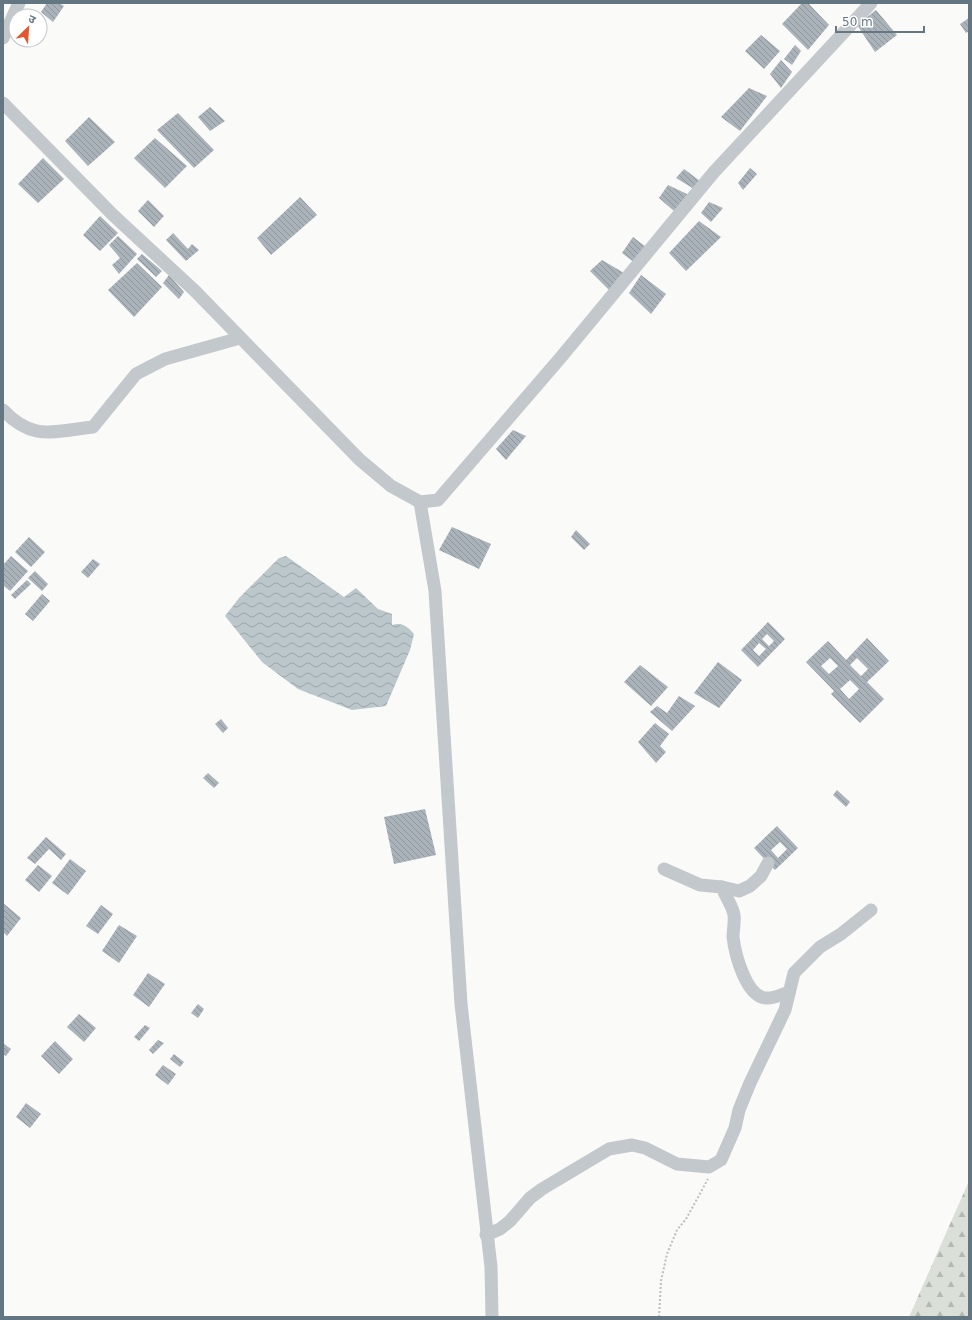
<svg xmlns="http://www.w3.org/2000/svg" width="972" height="1320" font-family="'DejaVu Sans','Noto Sans Devanagari',sans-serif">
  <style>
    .forest { fill: url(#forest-firs) }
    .water { fill: url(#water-waves) }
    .building { fill: url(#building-back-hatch); fill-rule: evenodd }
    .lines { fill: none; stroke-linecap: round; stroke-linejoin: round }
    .path { stroke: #bbbfc2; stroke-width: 2; stroke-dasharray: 2 2; stroke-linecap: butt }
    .minor { stroke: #c3c8cc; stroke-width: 13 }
  </style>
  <defs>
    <pattern id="forest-firs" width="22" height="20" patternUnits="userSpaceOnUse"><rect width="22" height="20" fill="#dadfd7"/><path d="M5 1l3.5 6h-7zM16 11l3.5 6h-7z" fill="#b4b9b4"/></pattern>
    <pattern id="water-waves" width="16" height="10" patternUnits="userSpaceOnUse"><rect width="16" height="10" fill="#bbc7cb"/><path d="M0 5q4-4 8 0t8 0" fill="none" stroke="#9ca6aa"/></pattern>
    <pattern id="building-back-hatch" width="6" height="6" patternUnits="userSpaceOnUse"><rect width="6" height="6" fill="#aab3b9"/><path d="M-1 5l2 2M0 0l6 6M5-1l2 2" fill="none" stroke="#8e969c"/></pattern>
  </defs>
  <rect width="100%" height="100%" fill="#fafaf8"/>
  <path class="forest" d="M969,1181V1317H909Z"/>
  <path class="water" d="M286,556L344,597L356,588L378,609L392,614V625C402,622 407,626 414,634L410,650L386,706L352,710L298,689L262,662L225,616L239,598L279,558Z"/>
  <g class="building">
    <path d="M47,3H59L64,6L53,22L41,12Z"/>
    <path d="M802,3H808L829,25L808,50L782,24Z"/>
    <path d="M876,10L897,35L875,52L857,25Z"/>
    <path d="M969,18V31L966,33L960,24Z"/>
    <path d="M761,35L780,51L764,69L745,51Z"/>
    <path d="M795,45L801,51L792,65L784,59Z"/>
    <path d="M781,60L792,72L781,88L770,74Z"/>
    <path d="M749,88L767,96L740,131L721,117Z"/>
    <path d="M210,107L225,121L210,131L198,117Z"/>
    <path d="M178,113L214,150L194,168L157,130Z"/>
    <path d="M89,117L115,142L88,166L65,141Z"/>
    <path d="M155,138L187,166L165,188L134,158Z"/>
    <path d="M43,158L64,179L38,203L18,184Z"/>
    <path d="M750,168L757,174L743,190L738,183Z"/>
    <path d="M684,169L700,181L694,189L676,178Z"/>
    <path d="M668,185L689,195L674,211L659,198Z"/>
    <path d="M300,197L317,215L271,255L257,238Z"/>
    <path d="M148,200L164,216L154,227L138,211Z"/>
    <path d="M709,202L723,208L711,222L701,213Z"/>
    <path d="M100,216L118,233L100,251L83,235Z"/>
    <path d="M699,221L721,237L686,271L669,253Z"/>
    <path d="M173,233L188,249L192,244L199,250L186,261L166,240Z"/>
    <path d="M118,236L137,254L119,274L112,265L120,258L109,245Z"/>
    <path d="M633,237L646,247L635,263L622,253Z"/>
    <path d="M142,254L162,271L156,277L137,259Z"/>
    <path d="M602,260L624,273L609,290L590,271Z"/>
    <path d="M137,263L162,287L134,317L108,290Z"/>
    <path d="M169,275L184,292L179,299L163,283Z"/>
    <path d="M641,275L666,294L651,314L629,293Z"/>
    <path d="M513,430L526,436L506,460L496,449Z"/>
    <path d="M452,527L491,544L479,569L439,550Z"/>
    <path d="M576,530L590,544L584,550L571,537Z"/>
    <path d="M29,537L45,552L31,567L15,552Z"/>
    <path d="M11,556L28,571L10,591L3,585V565Z"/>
    <path d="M93,559L100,564L88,578L81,572Z"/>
    <path d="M35,571L48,584L42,591L28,578Z"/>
    <path d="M27,580L31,584L15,599L11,595Z"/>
    <path d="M42,594L50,601L33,621L25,614Z"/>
    <path d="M768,622L785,639L758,667L741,650ZM767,634L774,641L769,646L762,639ZM759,643L766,649L759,656L753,650Z"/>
    <path d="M867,638L889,661L867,682L884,699L860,723L831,694L834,691L806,662L828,641L846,660ZM830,658L838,666L829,674L821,666ZM857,658L868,669L861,676L850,665ZM850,680L859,689L849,699L840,689Z"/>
    <path d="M718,662L742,680L719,708L694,693Z"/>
    <path d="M640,665L668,687L651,706L624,682Z"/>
    <path d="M679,696L695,706L672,731L650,712L657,706L667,713Z"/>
    <path d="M221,719L228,728L223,733L215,724Z"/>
    <path d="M655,723L669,734L660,746L666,752L656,763L638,742Z"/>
    <path d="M208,773L219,783L214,788L203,778Z"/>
    <path d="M837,790L850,802L846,807L833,795Z"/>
    <path d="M425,809L436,855L394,864L384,817Z"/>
    <path d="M777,826L798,848L775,870L754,848ZM780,842L787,849L778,858L771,850Z"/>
    <path d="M46,837L66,854L61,860L49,849L35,864L27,858Z"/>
    <path d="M70,859L86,871L68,895L52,883Z"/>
    <path d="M38,865L52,876L39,892L25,880Z"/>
    <path d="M3,903L21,918L7,936L3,932Z"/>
    <path d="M101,905L113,914L98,934L86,926Z"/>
    <path d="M119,925L137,936L119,963L102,951Z"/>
    <path d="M148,973L165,984L149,1007L133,995Z"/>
    <path d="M198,1004L204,1009L198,1018L191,1013Z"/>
    <path d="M79,1014L96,1028L84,1042L67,1027Z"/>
    <path d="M145,1025L150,1028L139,1041L134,1037Z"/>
    <path d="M158,1040L164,1043L153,1054L149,1050Z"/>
    <path d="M55,1041L73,1059L59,1074L41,1056Z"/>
    <path d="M3,1043L11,1049L6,1056L3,1054Z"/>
    <path d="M174,1054L184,1062L180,1067L170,1059Z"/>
    <path d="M163,1065L176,1074L168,1085L155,1075Z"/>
    <path d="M26,1103L41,1114L30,1128L16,1117Z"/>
  </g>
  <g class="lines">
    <path class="path" d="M659,1317L661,1281L667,1254L677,1230L686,1219L708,1179"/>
    <g class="minor">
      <path d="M3,38L19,3"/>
      <path d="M3,103L113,215L195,291L360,460L391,486L420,502L438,500L562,356L714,172L871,3"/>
      <path d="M3,410C33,442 54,431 93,427L136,374L165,359L240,338"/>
      <path d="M420,502L435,591L461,1004L491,1267L492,1317"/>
      <path d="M664,869L700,885L722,887L739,891L750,886L761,876L768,863"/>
      <path d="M722,887C725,896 733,907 734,915C735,922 733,930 733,937C735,954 746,997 766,998C773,999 783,994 789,992"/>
      <path d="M486,1235L500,1229L510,1221L530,1198L542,1189L609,1149L632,1145L645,1148L677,1164L709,1167L721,1160L735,1128L739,1110L750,1083L785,1010L794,973L820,947L841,934L871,910"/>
    </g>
  </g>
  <rect width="972" height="1320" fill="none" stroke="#657683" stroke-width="8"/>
  <g transform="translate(28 28) rotate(25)"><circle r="19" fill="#ffffff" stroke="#c1c8cd"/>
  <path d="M0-3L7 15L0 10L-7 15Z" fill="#e4572e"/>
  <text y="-6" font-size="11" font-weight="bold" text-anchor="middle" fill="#657683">उ</text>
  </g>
  <path d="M836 26v6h88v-6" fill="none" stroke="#657683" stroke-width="2"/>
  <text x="842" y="26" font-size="12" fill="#657683" stroke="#ffffff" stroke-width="3" paint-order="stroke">50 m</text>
</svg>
